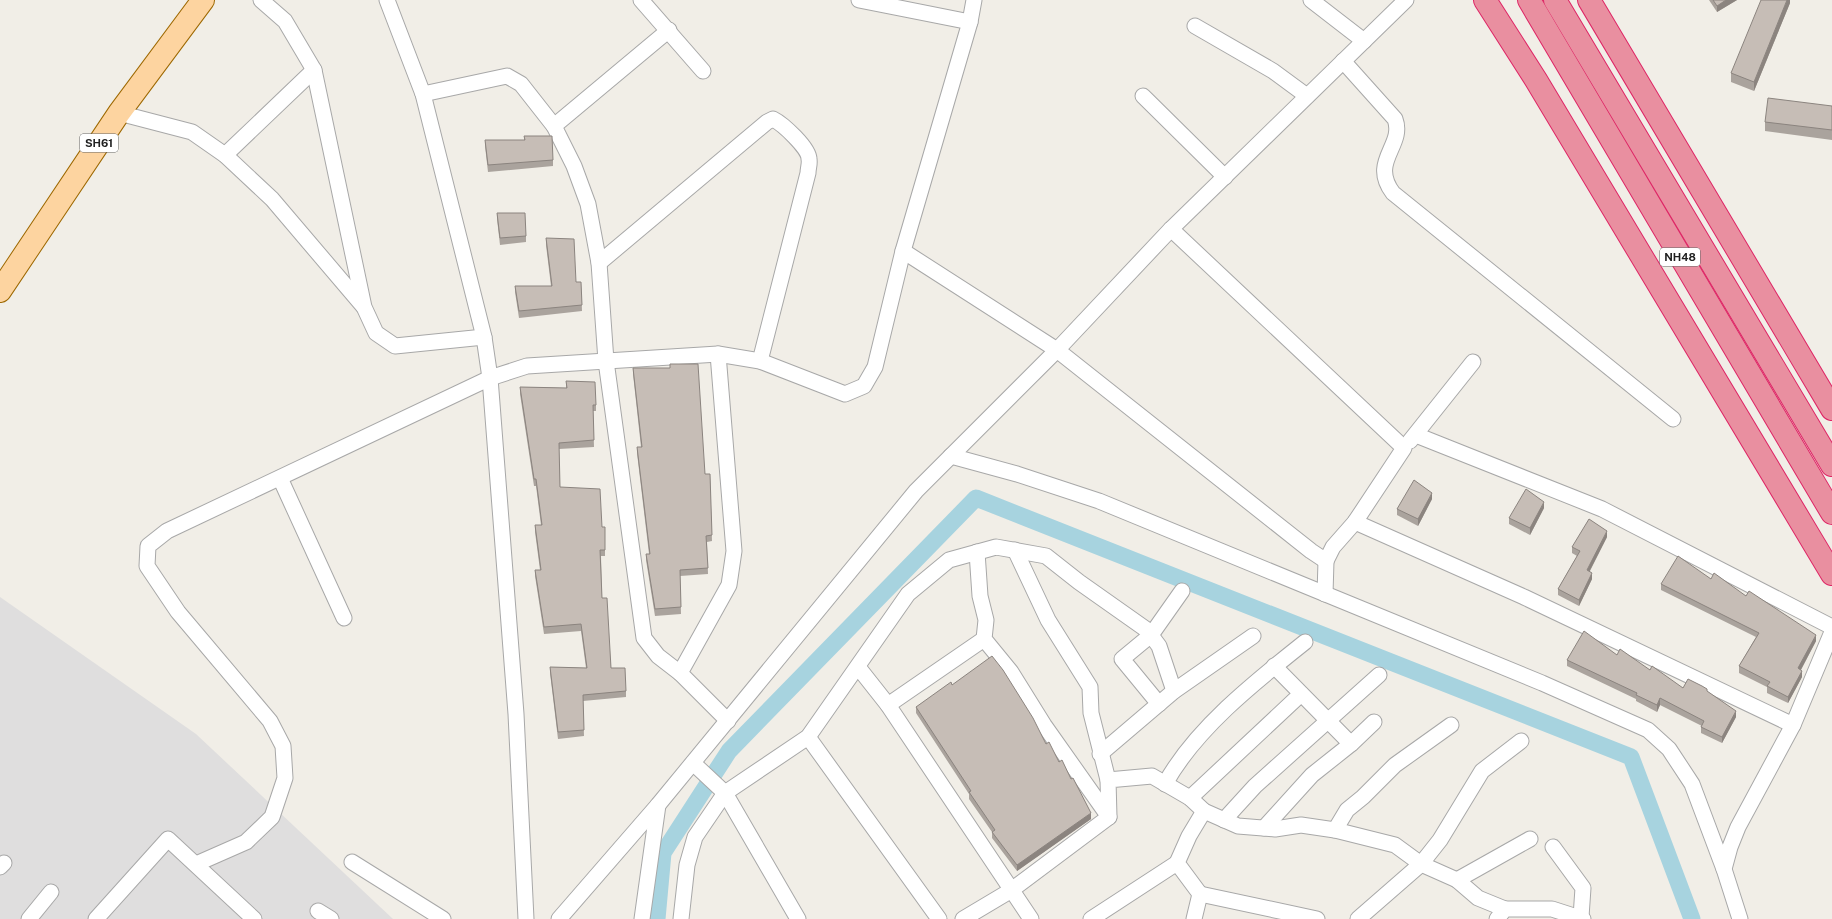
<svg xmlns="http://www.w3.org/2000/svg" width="1832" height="919" font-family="'Public Sans',sans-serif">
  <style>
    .residential { fill: #dfdede }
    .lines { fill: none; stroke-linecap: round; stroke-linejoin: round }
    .canal { stroke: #a7d3df; stroke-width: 17 }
    .street-casing { stroke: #a8a8a8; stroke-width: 17 }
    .primary-casing { stroke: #9d6800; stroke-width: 24 }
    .highway-casing { stroke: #de2666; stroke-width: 24 }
    .street { stroke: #fff; stroke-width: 15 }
    .primary { stroke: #fdd4a0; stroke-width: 22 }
    .highway { stroke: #e98fa0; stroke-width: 22 }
    .wall { fill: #aaa39d }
    .shaded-wall { fill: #8b847f }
    .building { fill: #c6bdb6; stroke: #8b847f }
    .labels { text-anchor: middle; stroke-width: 3; stroke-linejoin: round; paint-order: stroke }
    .shield { fill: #fff; stroke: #646464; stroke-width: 1 }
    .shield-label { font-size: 11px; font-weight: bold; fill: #212121 }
  </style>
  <rect width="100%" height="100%" fill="#f1eee7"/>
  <path class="residential" d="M0,597L196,734L393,919H0Z"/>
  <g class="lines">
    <path class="canal" d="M657,919L663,853L729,751L976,498L1631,757L1692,919"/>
    <g class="street-casing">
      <g id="street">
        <path d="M261,0L285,21L314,70L364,307L376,333L395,346L484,337"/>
        <path d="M387,0L423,94L484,337L490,378L527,366L718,354L760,361L845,394L864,386L875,367L903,251L970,22L974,0"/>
        <path d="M641,0L703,71"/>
        <path d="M859,0L970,22"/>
        <path d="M1311,0L1364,41"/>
        <path d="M1195,26L1273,71L1307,96"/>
        <path d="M669,30L554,126L574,166L588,204L599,263L606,361L644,638L658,656L680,673"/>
        <path d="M1343,61L1395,119C1405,146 1369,161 1393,193L1673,419"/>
        <path d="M423,94L507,76L521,84L554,126"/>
        <path d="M1143,96L1225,177"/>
        <path d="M119,113L192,132L225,155L272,199L363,306"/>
        <path d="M225,155L314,70"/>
        <path d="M903,251L1057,350L1311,551L1326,561L1333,547L1355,522L1404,448L1171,229"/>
        <path d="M599,263L767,122L773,119C783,124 809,148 809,159C810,164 808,168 808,173L760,361"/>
        <path d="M718,354L734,551L729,585L680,673L728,721"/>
        <path d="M1416,435L1602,509L1832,627"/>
        <path d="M1410,441L1473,362"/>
        <path d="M951,456L1017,474L1099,501L1542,683L1648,730L1669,749L1692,784L1724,869"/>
        <path d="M280,478L344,618"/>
        <path d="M1355,522L1524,597L1793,725"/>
        <path d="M1015,550L1048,620L1090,687L1091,713L1108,780"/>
        <path d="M977,552L980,596L986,620L984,639L1011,672L1044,725L1109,817"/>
        <path d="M1325,594L1326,561"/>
        <path d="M1274,666L1351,744"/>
        <path d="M858,667L888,705L1031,919"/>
        <path d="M1159,704L1122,659L1151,635L1182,591"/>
        <path d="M888,705L984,639"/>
        <path d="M808,737L939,919"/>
        <path d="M1100,754L1174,691L1253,636"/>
        <path d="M693,763L725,793L798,919"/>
        <path d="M1165,784C1195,729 1256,681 1305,642"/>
        <path d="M1190,798L1301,694"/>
        <path d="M1224,820L1255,786L1379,675"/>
        <path d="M1264,828L1312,775L1351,744L1374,722"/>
        <path d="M1335,830L1347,810L1363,797L1395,765L1451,725"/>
        <path d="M1553,847L1583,888L1581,917"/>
        <path d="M352,862L443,919"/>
        <path d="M196,864L246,842L272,817L285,778L283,746L270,721L178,612L147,566L148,546L167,531L490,378L516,714L526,919"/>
        <path d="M0,867L4,863"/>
        <path d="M1457,880L1530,839"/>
        <path d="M1200,894L1317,919"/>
        <path d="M318,911L331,919"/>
        <path d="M29,919L51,892"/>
        <path d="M96,919L168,839L254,919"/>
        <path d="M559,919L658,805L916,491L1057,350L1171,229L1406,0"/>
        <path d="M642,919L658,805"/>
        <path d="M681,919L687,865L695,837L725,793L808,737L908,594L949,560L996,547L1046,556L1079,582L1147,630L1159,646L1174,691"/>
        <path d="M963,919L1010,891L1109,817L1108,780L1152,776L1190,798L1204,811L1238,826L1275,829L1301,825L1335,830L1395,845L1421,864L1457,880L1478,898L1505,909"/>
        <path d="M1091,919L1177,863"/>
        <path d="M1194,919L1200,894L1177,863L1189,836L1204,811"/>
        <path d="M1358,919L1421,864L1440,840L1482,771L1521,741"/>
        <path d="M1497,919L1505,909H1552L1583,919"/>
        <path d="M1740,919L1724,869L1730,847L1738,827L1793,725L1832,632"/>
      </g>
    </g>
    <g class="primary-casing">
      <path id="primary" d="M0,291L119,113L203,0"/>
    </g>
    <g class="highway-casing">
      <g id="highway">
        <path d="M1485,0L1536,80L1832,574"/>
        <path d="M1529,0L1832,513"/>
        <path d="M1555,0L1832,465"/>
        <path d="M1589,0L1832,409"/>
      </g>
    </g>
    <use href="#street" class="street"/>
    <use href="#primary" class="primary"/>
    <use href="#highway" class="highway"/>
  </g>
  <g class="wall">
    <path d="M1709,0H1737L1717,12Z"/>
    <path d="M1790,0V3L1754,91L1731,82V73Z"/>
    <path d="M1832,106V140L1765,131V122Z"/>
    <path d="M524,136L553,160V166L488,172L485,146V140H524Z"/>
    <path d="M497,213L526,236V242L500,245L497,219Z"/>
    <path d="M546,238L576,282H581L582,311L519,318L515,292V286H551L546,245Z"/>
    <path d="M670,364L705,474H710L712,541L707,542L708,574L680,576L681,614L655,616L646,560V554H649L637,453V447H641L633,374V368H670Z"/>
    <path d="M566,381L596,405V411H593L594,447L559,449L560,487L602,527L605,550V556H601L602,598L611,668L626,691V697L583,701L584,736L558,739L550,673V667L586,668L581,631L544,634L535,576V570H540L535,532V525H541L536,486H534L520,394V387L566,388Z"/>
    <path d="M1432,499L1418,526L1397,515V509Z"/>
    <path d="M1544,508L1530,535L1509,524V518Z"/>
    <path d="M1607,537L1590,571L1592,579L1579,606L1558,595V589L1577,556L1572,553V547Z"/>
    <path d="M1711,579L1746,596L1816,641L1801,670L1802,677L1788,703L1767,693V687L1739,673V666L1756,637L1661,590V584Z"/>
    <path d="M1617,655L1650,670L1683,688L1707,691L1736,717L1722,743L1701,733V727L1702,726L1660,705L1657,712L1636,701V699L1567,666V660Z"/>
    <path d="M952,685L1046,744L1059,762L1091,819L1017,871L992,838V832L969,799V794L916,713V707Z"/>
  </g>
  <g class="shaded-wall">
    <path d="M1726,0H1737L1717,12V6Z"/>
    <path d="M1787,0H1790V3L1754,91V82Z"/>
    <path d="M1432,493V499L1418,526V519Z"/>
    <path d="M1544,502V508L1530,535V528Z"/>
    <path d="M1607,531V537L1587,576V570Z"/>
    <path d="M1592,573V579L1579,606V600Z"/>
    <path d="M1816,635V641L1798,675V668Z"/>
    <path d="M1802,671V677L1788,703V697Z"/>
    <path d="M1660,698V705L1657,712V705Z"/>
    <path d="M1736,711V717L1722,743V737Z"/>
    <path d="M1091,813V819L1017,871V865Z"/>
  </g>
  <g class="building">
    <path d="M1713,0H1726L1717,6Z"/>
    <path d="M1761,0H1787L1754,82L1731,73Z"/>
    <path d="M1768,98L1832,106V130L1765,122Z"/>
    <path d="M524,136H552L553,160L488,165L485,140H525Z"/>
    <path d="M497,213H525L526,236L500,238Z"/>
    <path d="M546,238L574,239L576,282H581L582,305L519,311L515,286H552Z"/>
    <path d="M670,364H698L705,474H710L712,535L706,536L708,568L680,570L681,607L655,609L646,554H650L637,447H642L633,368H670Z"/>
    <path d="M566,381L595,382L596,405H593L594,440L559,443L560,487L600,489L602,527H605V550H600L602,598H607L611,668H625L626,691L583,695L584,730L558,732L550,667L587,668L581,624L544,627L535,570H541L535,525H542L536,479H534L520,387L567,388Z"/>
    <path d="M1414,480L1432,493L1418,519L1397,509Z"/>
    <path d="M1526,489L1544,502L1530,528L1509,518Z"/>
    <path d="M1589,519L1607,531L1587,570L1592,573L1579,600L1558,589L1580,551L1572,547Z"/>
    <path d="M1678,556L1711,579L1714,573L1746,596L1749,591L1816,635L1798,668L1802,671L1788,697L1767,686L1770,682L1739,666L1759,633L1661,584Z"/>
    <path d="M1584,631L1617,655L1620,649L1650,670L1652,666L1683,688L1688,679L1702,686L1707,689V691L1736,711L1722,737L1701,727L1704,721L1660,698L1657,705L1636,695L1637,693L1567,660Z"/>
    <path d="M992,656L1003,670L1033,718L1046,744L1049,742L1059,762L1062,760L1071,779L1073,778L1091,813L1017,865L992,832L995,830L969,792L971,791L916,707L951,682L952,685Z"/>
  </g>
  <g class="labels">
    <g class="shield">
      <rect x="80" y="134" width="38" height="18" rx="3"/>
      <rect x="1660" y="248" width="40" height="18" rx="3"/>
    </g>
    <g class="shield-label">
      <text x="99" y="147">SH61</text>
      <text x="1680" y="261">NH48</text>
    </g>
  </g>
</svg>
